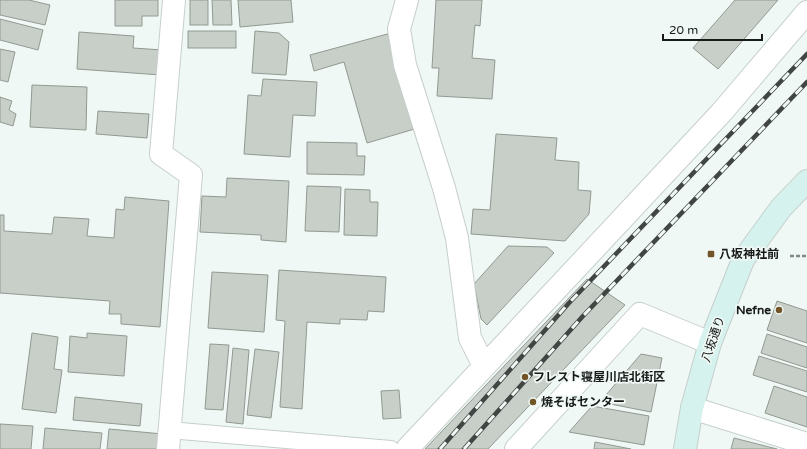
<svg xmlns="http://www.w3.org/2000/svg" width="807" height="449" font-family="'Varela Round','Noto Sans JP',sans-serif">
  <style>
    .building { fill: #c8cfc8; stroke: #929993 }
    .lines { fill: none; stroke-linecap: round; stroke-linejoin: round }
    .lane-casing { stroke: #c6cfcb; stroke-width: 18 }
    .street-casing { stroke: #c6cfcb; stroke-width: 24 }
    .secondary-casing { stroke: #c6cfcb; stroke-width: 24 }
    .path { stroke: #828885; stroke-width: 2.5; stroke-dasharray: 4 2; stroke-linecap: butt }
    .lane { stroke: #fff; stroke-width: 16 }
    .street { stroke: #fff; stroke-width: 22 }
    .secondary { stroke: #d5f2ee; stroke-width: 22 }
    .rail-casing { stroke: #414543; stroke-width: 4.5 }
    .rail { stroke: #eff8f4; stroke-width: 3; stroke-dasharray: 9; stroke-linecap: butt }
    .poi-dot { fill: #725428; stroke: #eff8f4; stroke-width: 1.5 }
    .labels { text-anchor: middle; stroke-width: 3.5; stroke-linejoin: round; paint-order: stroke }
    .poi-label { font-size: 12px; font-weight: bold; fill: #171a18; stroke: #eff8f4; text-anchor: start }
    .street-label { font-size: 12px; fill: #171a18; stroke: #eff8f4 }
  </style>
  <rect width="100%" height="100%" fill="#eff8f4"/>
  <g class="building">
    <path d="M0,0H29L50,5L45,25L0,15Z"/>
    <path d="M115,0H158V16H142V26H115Z"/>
    <rect x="190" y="0" width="18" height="25"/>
    <path d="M212,0H231L232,25H213Z"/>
    <path d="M238,0H291L293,22L240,27Z"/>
    <path d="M436,0H482L480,26L475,25L472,58L495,60L492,99L437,96L439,68H432Z"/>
    <path d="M735,0H778L718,69L693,48Z"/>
    <path d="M0,19L43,30L38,50L0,40Z"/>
    <rect x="188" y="31" width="48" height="17"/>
    <path d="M255,31L279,33L289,42L286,75L252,73Z"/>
    <path d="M79,32L134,36L133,48L163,50L161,75L77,69Z"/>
    <path d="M391,33L418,128L367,143L344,62L314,71L310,55Z"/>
    <path d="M0,49L15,52L8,82L0,80Z"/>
    <path d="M263,79L317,82L315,116L293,115L290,157L244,154L248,95L261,96Z"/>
    <path d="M32,85L87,87L86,130L30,127Z"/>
    <path d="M0,97L12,101L9,110L16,114L13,126L0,122Z"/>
    <path d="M98,111L149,114L147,138L96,134Z"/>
    <path d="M496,134L557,138L555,160L579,162L578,190L591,191L589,214L565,241L471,234L473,209L490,210Z"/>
    <path d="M307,142L357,143V156H365L364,175L307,174Z"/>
    <path d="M227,178L289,181L286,242L261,240V235L200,232L202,196L226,197Z"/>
    <path d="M307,186L341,187L339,232L305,231Z"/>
    <path d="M345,189L370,190V202H378L377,236L344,235Z"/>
    <path d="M125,197L169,201L160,327L121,324V314H109L110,301L0,293V215H4V231L52,234L54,217L89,219L87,236L114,238L116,209L124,210Z"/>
    <path d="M508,246L547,247L554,253L487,325L481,319L474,284Z"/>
    <path d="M279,270L386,277L384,312L368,311L367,320L340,319V324L307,322L302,409L280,407L285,321L276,320Z"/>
    <path d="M212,272L268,275L264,332L208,328Z"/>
    <path d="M587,279L625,305L488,449H425Z"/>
    <path d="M777,301L807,311V343L767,330Z"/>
    <path d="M32,333L58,337L54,369L62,370L56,413L22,409Z"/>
    <path d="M87,333L127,336L124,376L68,372L70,336L87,338Z"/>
    <path d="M767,334L807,347V368L761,353Z"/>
    <path d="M210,344L229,345L223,410L205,409Z"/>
    <path d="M233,348L249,350L243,424L226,422Z"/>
    <path d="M255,349L279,352L271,418L247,415Z"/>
    <path d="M641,354L662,358L651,412L600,402Z"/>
    <path d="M759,356L807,371V392L753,375Z"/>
    <path d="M774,386L807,397V427L765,413Z"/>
    <path d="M399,390L401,418L383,419L381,391Z"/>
    <path d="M75,397L142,404L140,426L73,420Z"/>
    <path d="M592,406L649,416L644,445L569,432Z"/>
    <path d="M0,424L33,426L31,449H0Z"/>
    <path d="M45,428L102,433L100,449H43Z"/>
    <path d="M109,429L163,434L162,449H107Z"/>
    <path d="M734,438L777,449H731Z"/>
    <path d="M595,442L631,449H594Z"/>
  </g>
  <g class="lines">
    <g class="lane-casing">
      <path id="lane" d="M169,430L391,449"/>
    </g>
    <g class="street-casing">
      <g id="street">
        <path d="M407,0L399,29L405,65L444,188L457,238L470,338L484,366"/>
        <path d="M692,408L807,444"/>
        <path d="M168,449L191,175L161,154L174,0"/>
        <path d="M407,449L721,113L807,12"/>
        <path d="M516,449L640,314L710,343"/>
      </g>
    </g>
    <g class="secondary-casing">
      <path id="secondary" d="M685,449L692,408L710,343L743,260L781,208L807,181"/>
    </g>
    <path class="path" d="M790,256H807"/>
    <use href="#lane" class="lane"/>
    <use href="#street" class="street"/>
    <use href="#secondary" class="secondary"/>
    <g class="rail-casing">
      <g id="rail">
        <path d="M440,449L569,303L807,54"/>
        <path d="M464,449L583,316L807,82"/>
      </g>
    </g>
    <use href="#rail" class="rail"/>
  </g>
  <g class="poi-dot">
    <rect x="707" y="250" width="8" height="8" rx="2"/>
    <circle cx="779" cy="310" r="4"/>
    <circle cx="525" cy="377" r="4"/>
    <circle cx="533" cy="402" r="4"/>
  </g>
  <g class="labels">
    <g class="poi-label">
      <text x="719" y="258">八坂神社前</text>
      <text x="771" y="314" text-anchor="end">Nefne</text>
      <text x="533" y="381">フレスト寝屋川店北街区</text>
      <text x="541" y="406">焼そばセンター</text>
    </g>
    <g class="street-label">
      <text transform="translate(713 339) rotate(-71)" y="4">八坂通り</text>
    </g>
  </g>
  <path d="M663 34v6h99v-6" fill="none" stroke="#171a18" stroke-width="2"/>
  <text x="669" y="34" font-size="12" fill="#171a18" stroke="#eff8f4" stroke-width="3" paint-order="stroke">20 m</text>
</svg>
